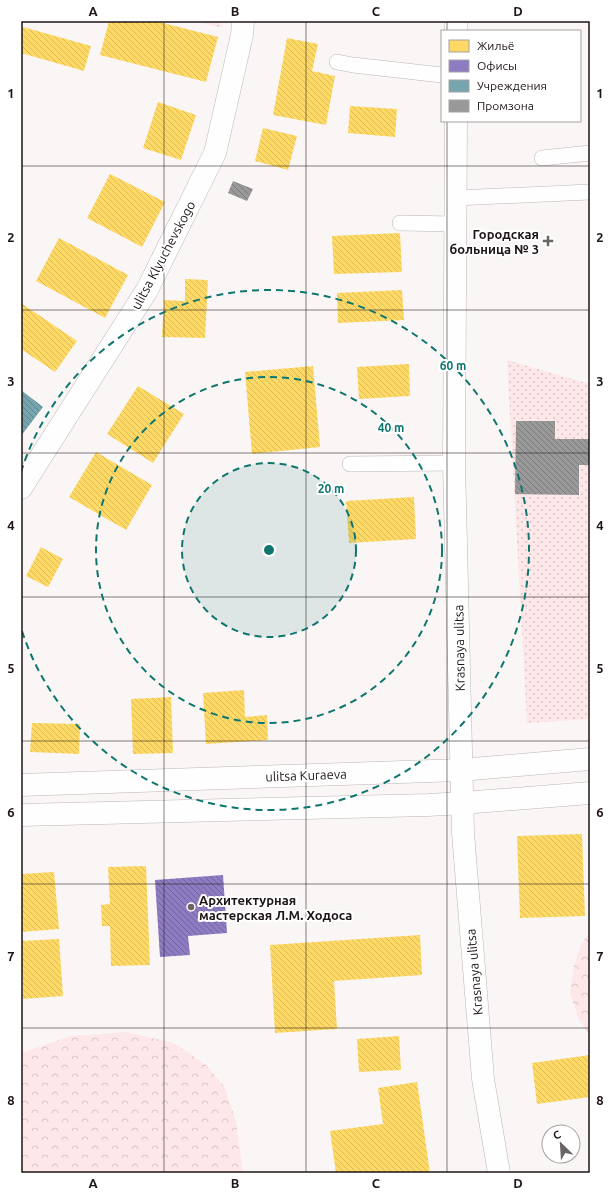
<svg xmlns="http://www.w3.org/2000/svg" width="611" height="1194" font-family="Ubuntu,sans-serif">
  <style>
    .grass { fill: url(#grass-dots) }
    .forest { fill: url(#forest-crowns) }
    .homes { fill: url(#homes-back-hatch) }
    .offices { fill: url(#offices-back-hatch) }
    .public { fill: url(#public-back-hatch) }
    .industry { fill: url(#industry-back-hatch) }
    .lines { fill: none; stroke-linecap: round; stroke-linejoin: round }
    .service-casing { stroke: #bdb6b7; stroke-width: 16 }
    .minor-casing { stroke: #bdb6b7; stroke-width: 23 }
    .service { stroke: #fefefe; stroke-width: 15 }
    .minor { stroke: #fefefe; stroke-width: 22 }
    .grid { fill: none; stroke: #1e1516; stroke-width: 1; stroke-opacity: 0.55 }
    .ring { fill: none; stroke: #0f766e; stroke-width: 2; stroke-dasharray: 7 5 }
    .poi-dot { fill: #6b6464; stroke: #fff; stroke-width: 1.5 }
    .labels { text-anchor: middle; stroke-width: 4; stroke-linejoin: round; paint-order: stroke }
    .poi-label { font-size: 13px; font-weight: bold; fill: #1e1516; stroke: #fff; text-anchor: end }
    .street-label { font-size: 13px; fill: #1e1516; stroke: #fff }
    .centre { fill: #0f766e; stroke: #fff; stroke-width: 2 }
    .ring-label { font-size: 12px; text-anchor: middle; font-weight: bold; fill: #0f766e; stroke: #fff; stroke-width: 4; stroke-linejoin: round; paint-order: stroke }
    .neatline { fill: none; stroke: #1e1516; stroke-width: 1.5 }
    .grid-label { font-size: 13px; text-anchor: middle; font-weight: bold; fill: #1e1516 }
  </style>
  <defs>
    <pattern id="grass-dots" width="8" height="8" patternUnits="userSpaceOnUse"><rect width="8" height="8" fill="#fde7e9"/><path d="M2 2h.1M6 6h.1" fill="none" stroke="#d8c5c7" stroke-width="1.8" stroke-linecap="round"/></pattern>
    <pattern id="forest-crowns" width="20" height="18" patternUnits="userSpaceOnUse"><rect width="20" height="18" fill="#fde7e9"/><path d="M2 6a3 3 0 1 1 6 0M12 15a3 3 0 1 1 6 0" fill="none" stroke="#d8c5c7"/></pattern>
    <pattern id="homes-back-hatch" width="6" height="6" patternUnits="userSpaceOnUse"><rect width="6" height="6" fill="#ffd966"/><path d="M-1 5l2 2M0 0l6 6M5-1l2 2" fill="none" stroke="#dab958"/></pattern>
    <pattern id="offices-back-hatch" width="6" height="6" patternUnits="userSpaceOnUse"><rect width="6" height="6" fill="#8e7cc3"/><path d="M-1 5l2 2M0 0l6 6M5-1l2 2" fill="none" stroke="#73649d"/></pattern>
    <pattern id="public-back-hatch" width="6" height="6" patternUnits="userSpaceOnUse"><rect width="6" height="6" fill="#76a5af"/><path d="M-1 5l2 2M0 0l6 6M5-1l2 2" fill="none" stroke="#60858d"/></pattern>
    <pattern id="industry-back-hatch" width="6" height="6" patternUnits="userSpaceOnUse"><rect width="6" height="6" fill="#999"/><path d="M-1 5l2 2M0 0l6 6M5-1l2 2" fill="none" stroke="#7c7c7c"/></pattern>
  </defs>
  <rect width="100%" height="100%" fill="#fbf6f6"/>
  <g class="grass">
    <path d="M193,21H218L223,28Z"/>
    <path d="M507,360L590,384V719L527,723Z"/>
  </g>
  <g class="forest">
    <path d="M590,933V1035L579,1020L570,993L574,966L581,944Z"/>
    <path d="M126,1032L174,1043L206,1065L224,1086L236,1121L243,1173H21V1053L71,1036Z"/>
  </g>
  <g class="homes">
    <path d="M109,21H155L218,37L206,82L100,55Z"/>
    <path d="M23,27L91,46L84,71L21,53V33Z"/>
    <path d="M287,38L318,44L312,71L335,76L326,125L273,115Z"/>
    <path d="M158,102L196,115L181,160L143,148Z"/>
    <path d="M350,106L397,109L395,137L348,133Z"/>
    <path d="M263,128L297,136L288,170L255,161Z"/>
    <path d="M110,174L165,202L142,247L87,218Z"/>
    <path d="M400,233L402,272L334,274L332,236Z"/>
    <path d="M59,238L128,275L105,318L36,281Z"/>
    <path d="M185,279L208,280L205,338L162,337L164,300L185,301Z"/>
    <path d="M402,290L404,320L338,323L337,293Z"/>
    <path d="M21,303L77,341L55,372L21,349Z"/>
    <path d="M409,364L410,396L359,399L357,367Z"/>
    <path d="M313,366L320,447L252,454L245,372Z"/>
    <path d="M138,386L184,414L153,463L107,434Z"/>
    <path d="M96,452L152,485L126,530L69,497Z"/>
    <path d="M414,497L416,539L349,543L346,501Z"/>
    <path d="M41,547L63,559L48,587L26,576Z"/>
    <path d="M244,690L245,717L267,715L268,740L206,744L203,693Z"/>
    <path d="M171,697L173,753L133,754L131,699Z"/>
    <path d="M32,723L80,724L79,754L30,752Z"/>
    <path d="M582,834L585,916L520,918L517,836Z"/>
    <path d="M146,866L150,965L111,966L110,926H102L101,905L110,904L108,867Z"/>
    <path d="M54,872L59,929L21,932V874Z"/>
    <path d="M420,935L422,975L334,981L337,1029L275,1033L270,945Z"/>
    <path d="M59,939L63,996L23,999L21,941Z"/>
    <path d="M399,1036L401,1070L359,1072L357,1039Z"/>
    <path d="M590,1055V1097L537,1104L532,1063Z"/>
    <path d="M417,1082L430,1173H336L330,1131L383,1124L378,1088Z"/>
  </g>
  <path class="offices" d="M223,875L227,933L188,936L190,955L160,957L155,880Z"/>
  <path class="public" d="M21,390L43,407L21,436Z"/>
  <g class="industry">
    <path d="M233,181L253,189L247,201L228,193Z"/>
    <path d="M516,421H555V439H590V465H579V495L515,494Z"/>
  </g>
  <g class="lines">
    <g class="service-casing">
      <g id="service">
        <path d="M337,62L353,65L442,75"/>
        <path d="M542,158L590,153"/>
        <path d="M455,198L590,192"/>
        <path d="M400,223L455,224"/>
        <path d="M350,464L454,463"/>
      </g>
    </g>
    <g class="minor-casing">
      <g id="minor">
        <path d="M456,31V21"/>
        <path d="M456,121L454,463L463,833L483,1079L499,1173"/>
        <path d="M21,488L147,290L215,153L242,35L243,21"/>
        <path d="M21,785L461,770L590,759"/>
        <path d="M21,815L428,805L463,803L590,793"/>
      </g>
    </g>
    <use href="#service" class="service"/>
    <use href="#minor" class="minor"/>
  </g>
  <path class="grid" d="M164,21V1173M306,21V1173M447,21V31M447,121V1173M21,166H590M21,310H590M21,453H590M21,597H590M21,741H590M21,884H590M21,1028H590"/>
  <circle cx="269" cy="550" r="87" fill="#0f766e" fill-opacity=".12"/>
  <g class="ring">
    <circle cx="269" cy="550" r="87"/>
    <circle cx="269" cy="550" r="173"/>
    <path d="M21 472A260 260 0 1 1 21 628"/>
  </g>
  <g class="poi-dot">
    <path d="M546 235h4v4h4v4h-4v4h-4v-4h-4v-4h4z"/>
    <circle cx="191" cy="907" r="4"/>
  </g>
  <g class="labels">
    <g class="poi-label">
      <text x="539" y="239">Городская<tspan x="539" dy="15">больница № 3</tspan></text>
      <text x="199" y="905" text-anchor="start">Архитектурная<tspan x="199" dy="15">мастерская Л.М. Ходоса</tspan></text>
    </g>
    <g class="street-label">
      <text transform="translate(163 255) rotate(-62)" y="5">ulitsa Klyuchevskogo</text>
      <text transform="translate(459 648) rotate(-91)" y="5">Krasnaya ulitsa</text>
      <text transform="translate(306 775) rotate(-2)" y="5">ulitsa Kuraeva</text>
      <text transform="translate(474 972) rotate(-95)" y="5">Krasnaya ulitsa</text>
    </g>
  </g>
  <circle cx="269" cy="550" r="6" class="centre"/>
  <g class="ring-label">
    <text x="453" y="370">60 m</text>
    <text x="391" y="432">40 m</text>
    <text x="331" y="493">20 m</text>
  </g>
  <rect width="611" height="1194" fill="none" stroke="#ffffff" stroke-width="44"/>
  <rect x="441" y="30" width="140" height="92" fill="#ffffff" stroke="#a5a1a2"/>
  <rect x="449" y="40" width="20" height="12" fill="#ffd966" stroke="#a5a1a2"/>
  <text x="477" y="50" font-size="12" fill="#1e1516">Жильё</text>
  <rect x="449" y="60" width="20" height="12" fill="#8e7cc3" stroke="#a5a1a2"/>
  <text x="477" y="70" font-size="12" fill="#1e1516">Офисы</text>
  <rect x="449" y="80" width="20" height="12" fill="#76a5af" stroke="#a5a1a2"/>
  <text x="477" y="90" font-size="12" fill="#1e1516">Учреждения</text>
  <rect x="449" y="100" width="20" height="12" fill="#999999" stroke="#a5a1a2"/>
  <text x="477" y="110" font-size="12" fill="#1e1516">Промзона</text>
  <g transform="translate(561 1144) rotate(335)"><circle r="19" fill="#ffffff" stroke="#a5a1a2"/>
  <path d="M0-3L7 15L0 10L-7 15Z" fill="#6b6464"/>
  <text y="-6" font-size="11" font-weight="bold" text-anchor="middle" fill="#1e1516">С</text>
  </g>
  <rect x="22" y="22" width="567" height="1150" class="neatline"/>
  <g class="grid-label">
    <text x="93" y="16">A</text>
    <text x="235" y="16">B</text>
    <text x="376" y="16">C</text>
    <text x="518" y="16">D</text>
    <text x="11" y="98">1</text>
    <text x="600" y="98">1</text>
    <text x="11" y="242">2</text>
    <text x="600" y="242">2</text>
    <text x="11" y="386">3</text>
    <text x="600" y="386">3</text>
    <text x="11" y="530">4</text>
    <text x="600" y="530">4</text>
    <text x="11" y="673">5</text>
    <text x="600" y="673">5</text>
    <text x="11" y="817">6</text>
    <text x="600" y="817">6</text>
    <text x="11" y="961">7</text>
    <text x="600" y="961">7</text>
    <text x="11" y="1105">8</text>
    <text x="600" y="1105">8</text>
    <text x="93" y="1188">A</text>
    <text x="235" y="1188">B</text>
    <text x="376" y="1188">C</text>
    <text x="518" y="1188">D</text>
  </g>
</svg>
